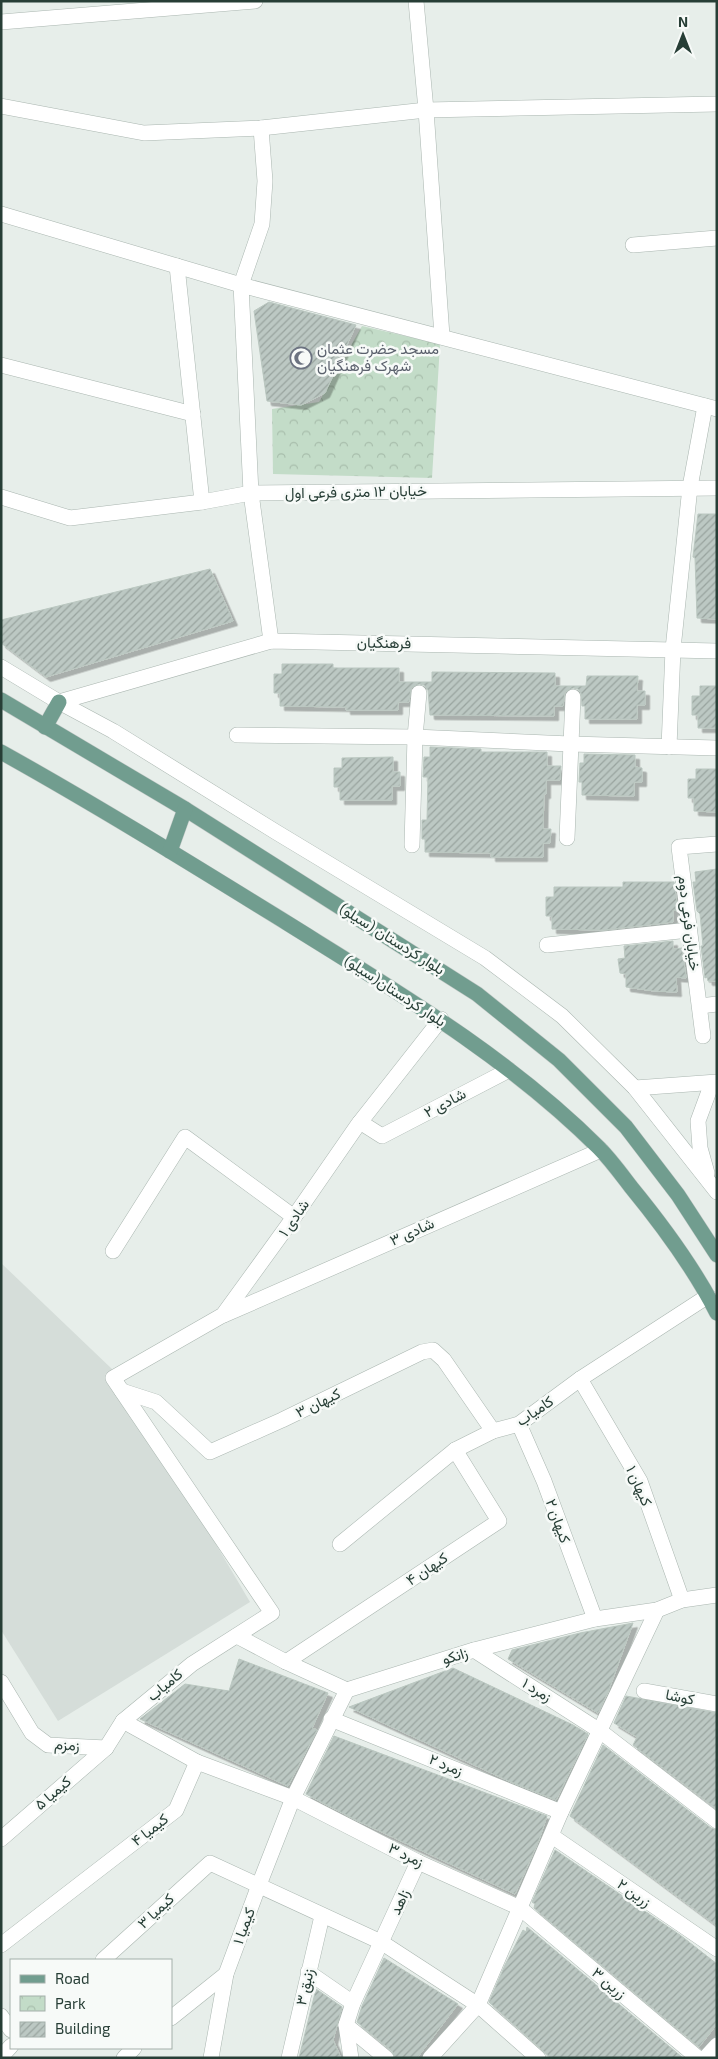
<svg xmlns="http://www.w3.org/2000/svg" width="718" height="2059" font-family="'Exo 2',Vazirmatn,sans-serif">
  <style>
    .built { fill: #d5ddd9 }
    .park { fill: url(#park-crowns) }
    .building { fill: url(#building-hatch); stroke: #bac7c0; filter: url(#shadow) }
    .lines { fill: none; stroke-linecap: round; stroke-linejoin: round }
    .minor-casing { stroke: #aab6b0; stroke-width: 16 }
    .major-casing { stroke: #c3c9c7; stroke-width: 16 }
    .minor { stroke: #fff; stroke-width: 15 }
    .major { stroke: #719d8f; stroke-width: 15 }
    .labels { text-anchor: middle; stroke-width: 5; stroke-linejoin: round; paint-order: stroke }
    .worship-label { font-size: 15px; fill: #5b616d; stroke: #f7faf8; text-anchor: start }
    .street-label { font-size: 15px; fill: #273e36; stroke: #f7faf8 }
  </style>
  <defs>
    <pattern id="park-crowns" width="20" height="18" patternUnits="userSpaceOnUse" patternTransform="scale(1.25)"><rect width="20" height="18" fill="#c3dcc8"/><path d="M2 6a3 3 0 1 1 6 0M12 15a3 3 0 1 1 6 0" fill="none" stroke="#a8beac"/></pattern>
    <pattern id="building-hatch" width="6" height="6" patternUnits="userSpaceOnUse" patternTransform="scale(1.25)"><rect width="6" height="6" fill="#bcc8c3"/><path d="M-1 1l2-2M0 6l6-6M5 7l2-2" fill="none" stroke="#99a49f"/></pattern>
    <filter id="shadow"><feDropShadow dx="4.5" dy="4.5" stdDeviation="0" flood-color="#0004"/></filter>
  </defs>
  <rect width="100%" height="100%" fill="#e7eeea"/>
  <path class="built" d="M1,1263L113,1370L250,1602L58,1721L1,1630Z"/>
  <path class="park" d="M362,326L440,344L432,478L273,474L272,409L319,402Z"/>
  <g class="building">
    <path d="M269,302L356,325L325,393L301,405L267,401L254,311Z"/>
    <path d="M698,514H717V619L697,618L695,558L693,557Z"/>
    <path d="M210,569L233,621L46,677L1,643V620Z"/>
    <path d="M282,664H333V668H399V682H432V672L555,673V686H586L587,676H638L637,691H645V705H637V719H585V706H582L581,693L578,689L573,688L565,692L563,706H554V716L430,715L428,690L424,685L419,684L411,688L409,702H398V710H346V707L280,706V693H274V674H282Z"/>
    <path d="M700,686H717V728H698V715H692V696H700Z"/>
    <path d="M430,747L481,749V752H547V766H561L560,780H546V794H544L543,829H551L550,843H543V857H491V853L425,852V839H422V820H427L428,777H423L424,757H430Z"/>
    <path d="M584,754L635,755V767L642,768V782H634V796L582,795V782H579L580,763H584Z"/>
    <path d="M393,757V772H400V786H392V800H340V787H334V768H342V758Z"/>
    <path d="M696,769H717V812L694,811V798H688V779H696Z"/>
    <path d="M717,869V981H708L707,977L705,978L701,946H703L700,914L697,911L693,882H696L695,872Z"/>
    <path d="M623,882H674L678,911L673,910V922L604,930L552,929V916H546V897H554V887H623Z"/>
    <path d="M673,941V949L682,948L686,978L676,977L677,992L654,991L626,987V974L620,973L618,959L625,958L624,946Z"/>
    <path d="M633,1623L608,1692L598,1713L508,1659L512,1650L580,1633Z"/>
    <path d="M239,1659L328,1693L312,1728L317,1730L288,1786L140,1719L185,1684L229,1691Z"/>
    <path d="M453,1668L573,1725L588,1734L556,1800L511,1782L349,1707Z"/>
    <path d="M626,1696L717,1713V1809L633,1745L637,1737L614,1723Z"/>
    <path d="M334,1736L547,1816L539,1840L515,1894L356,1820L306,1794Z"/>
    <path d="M603,1745L711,1828L717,1830V1926L570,1816Z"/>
    <path d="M555,1850L680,1935L717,1964V2024L699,2047L534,1908L535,1904L532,1902Z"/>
    <path d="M527,1927L683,2058H551L489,2002L505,1965L523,1930L526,1932Z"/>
    <path d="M384,1958L458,2004L417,2058H395L392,2051L357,2022L362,2006Z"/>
    <path d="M316,1989L342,2007L333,2040L341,2058H299Z"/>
  </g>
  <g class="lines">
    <g class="minor-casing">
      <g id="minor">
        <path d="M416,1L426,110L442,336"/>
        <path d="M1,22L255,1"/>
        <path d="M1,106L144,133L261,128L426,110L717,104"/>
        <path d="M261,128L265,181L262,224L241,285L251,493L271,641"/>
        <path d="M1,214L241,285L717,409"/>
        <path d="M633,245L717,238"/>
        <path d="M177,266L202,502"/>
        <path d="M1,365L193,414"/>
        <path d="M1,497L70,518L202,502L251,493L717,488"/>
        <path d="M1,667L59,702L113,731L276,832L485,958L562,1016L635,1088L717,1192"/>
        <path d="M59,702L271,641L717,651"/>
        <path d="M237,735L415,737L570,744L717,748"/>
        <path d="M669,747L673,649L690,487L705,406"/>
        <path d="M567,838L573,697"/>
        <path d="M412,845L415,737L419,693"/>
        <path d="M547,945L689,930"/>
        <path d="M700,1006L717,1004"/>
        <path d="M703,1036L679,847L717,844"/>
        <path d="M635,1088L717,1082"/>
        <path d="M360,1122L382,1136L509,1070"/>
        <path d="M707,1173L700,1148L698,1121L712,1083"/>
        <path d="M113,1251L185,1137L294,1217"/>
        <path d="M224,1315L601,1150"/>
        <path d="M580,1379L640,1481L682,1600"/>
        <path d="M122,1391L156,1402L210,1452L282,1420L422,1352L433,1350L444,1360L493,1431"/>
        <path d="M519,1424L544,1481L595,1619"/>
        <path d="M340,1544L455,1450L493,1431L519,1424L580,1379L708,1296"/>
        <path d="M237,1636L286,1662L347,1690"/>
        <path d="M474,1650L600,1731L717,1821"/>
        <path d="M286,1662L499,1521L455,1450"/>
        <path d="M1,1682L32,1733L48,1745L106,1748"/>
        <path d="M644,1691L717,1704"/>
        <path d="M331,1719L561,1812"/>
        <path d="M123,1721L197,1762"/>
        <path d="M552,1836L717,1949"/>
        <path d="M1,1839L106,1748L123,1721L192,1664L272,1613L113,1378L223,1315L294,1217L357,1126L441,1019"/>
        <path d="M1,1945L176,1810L197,1762L293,1798L418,1862L520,1908L698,2058"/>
        <path d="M103,1960L210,1863L381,1942L478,2005L538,2058"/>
        <path d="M308,1972L353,2003"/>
        <path d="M1,2016L11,2030"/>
        <path d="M171,2018L226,1974"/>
        <path d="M346,2025L386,2058"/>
        <path d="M1,2057L11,2046"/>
        <path d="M124,2058L134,2048"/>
        <path d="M211,2058L226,1974L259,1885L293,1798L347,1690L474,1650L595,1619L657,1610L682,1600L717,1595"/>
        <path d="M289,2058L322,1916"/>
        <path d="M351,2058L346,2025L353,2003L418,1862"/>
        <path d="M430,2058L478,2005L561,1812L657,1610"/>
        <path d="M705,2058L717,2045"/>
      </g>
    </g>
    <g class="major-casing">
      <g id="major">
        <path d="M1,700L185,809L477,994L559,1060L626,1127L678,1195L717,1255"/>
        <path d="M45,727L59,702"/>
        <path d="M1,752C98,806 193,865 287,923C396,991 508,1057 599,1148C611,1160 621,1174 631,1187C663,1226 694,1268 717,1313"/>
        <path d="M170,851L185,809"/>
      </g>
    </g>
    <use href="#minor" class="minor"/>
    <use href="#major" class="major"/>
  </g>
  <defs>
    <g id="mosque-ring" transform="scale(1.125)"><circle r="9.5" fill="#f7faf8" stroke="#6b7280" stroke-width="1.5"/><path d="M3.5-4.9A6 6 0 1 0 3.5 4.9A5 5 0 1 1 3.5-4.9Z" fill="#6b7280"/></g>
  </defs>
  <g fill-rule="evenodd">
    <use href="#mosque-ring" x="301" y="358"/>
  </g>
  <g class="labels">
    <g class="worship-label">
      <text x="317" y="354">مسجد حضرت عثمان<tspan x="317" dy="17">شهرک فرهنگیان</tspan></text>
    </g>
    <g class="street-label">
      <text transform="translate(356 492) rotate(-1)" y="5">خیابان ۱۲ متری فرعی اول</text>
      <text transform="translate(384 643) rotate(1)" y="5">فرهنگیان</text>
      <text transform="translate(689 923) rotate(83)" y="5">خیابان فرعی دوم</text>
      <text transform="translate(392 939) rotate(32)" y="5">بلوار کردستان (سیلو)</text>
      <text transform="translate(395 991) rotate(33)" y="5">بلوار کردستان(سیلو)</text>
      <text transform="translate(445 1103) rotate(-28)" y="5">شادی ۲</text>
      <text transform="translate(294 1218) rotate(-55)" y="5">شادی ۱</text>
      <text transform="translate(412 1232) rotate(-24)" y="5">شادی ۳</text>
      <text transform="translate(318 1403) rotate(-26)" y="5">کیهان ۳</text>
      <text transform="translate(535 1411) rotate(-34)" y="5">کامیاب</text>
      <text transform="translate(639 1486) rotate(66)" y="5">کیهان ۱</text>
      <text transform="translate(558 1521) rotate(70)" y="5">کیهان ۲</text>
      <text transform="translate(427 1569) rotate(-34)" y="5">کیهان ۴</text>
      <text transform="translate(455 1656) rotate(-17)" y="5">زانکو</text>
      <text transform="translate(165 1685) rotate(-40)" y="5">کامیاب</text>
      <text transform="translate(537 1690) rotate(32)" y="5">زمرد ۱</text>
      <text transform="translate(680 1697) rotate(11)" y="5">کوشا</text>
      <text transform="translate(67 1745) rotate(4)" y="5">زمزم</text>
      <text transform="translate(446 1765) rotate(22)" y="5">زمرد ۲</text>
      <text transform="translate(53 1793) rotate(-41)" y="5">کیمیا ۵</text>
      <text transform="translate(150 1830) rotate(-38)" y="5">کیمیا ۴</text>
      <text transform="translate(406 1855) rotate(26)" y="5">زمرد ۳</text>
      <text transform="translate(634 1893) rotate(35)" y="5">زرین ۲</text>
      <text transform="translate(400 1902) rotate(-65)" y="5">زاهد</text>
      <text transform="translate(156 1911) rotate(-43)" y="5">کیمیا ۳</text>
      <text transform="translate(244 1926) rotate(-70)" y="5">کیمیا ۱</text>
      <text transform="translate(609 1983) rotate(40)" y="5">زرین ۳</text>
      <text transform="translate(305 1987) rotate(-77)" y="5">زنبق ۳</text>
    </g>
  </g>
  <rect width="718" height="2059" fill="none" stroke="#273e36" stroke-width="5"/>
  <rect x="10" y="1959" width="162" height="90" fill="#f7faf8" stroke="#a4afaa"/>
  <rect x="20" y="1975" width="25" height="8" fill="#719d8f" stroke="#a4afaa"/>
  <text x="55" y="1984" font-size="15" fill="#273e36">Road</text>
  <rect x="20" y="1996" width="25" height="15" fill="url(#park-crowns)" stroke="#a4afaa"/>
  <text x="55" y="2009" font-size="15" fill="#273e36">Park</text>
  <rect x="20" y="2022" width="25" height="15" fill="url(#building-hatch)" stroke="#a4afaa"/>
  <text x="55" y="2034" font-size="15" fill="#273e36">Building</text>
  <g transform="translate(683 35)" stroke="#f7faf8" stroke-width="4" paint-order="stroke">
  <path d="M0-4L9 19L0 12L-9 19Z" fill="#273e36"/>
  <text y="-8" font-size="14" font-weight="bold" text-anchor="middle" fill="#273e36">N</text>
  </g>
</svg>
